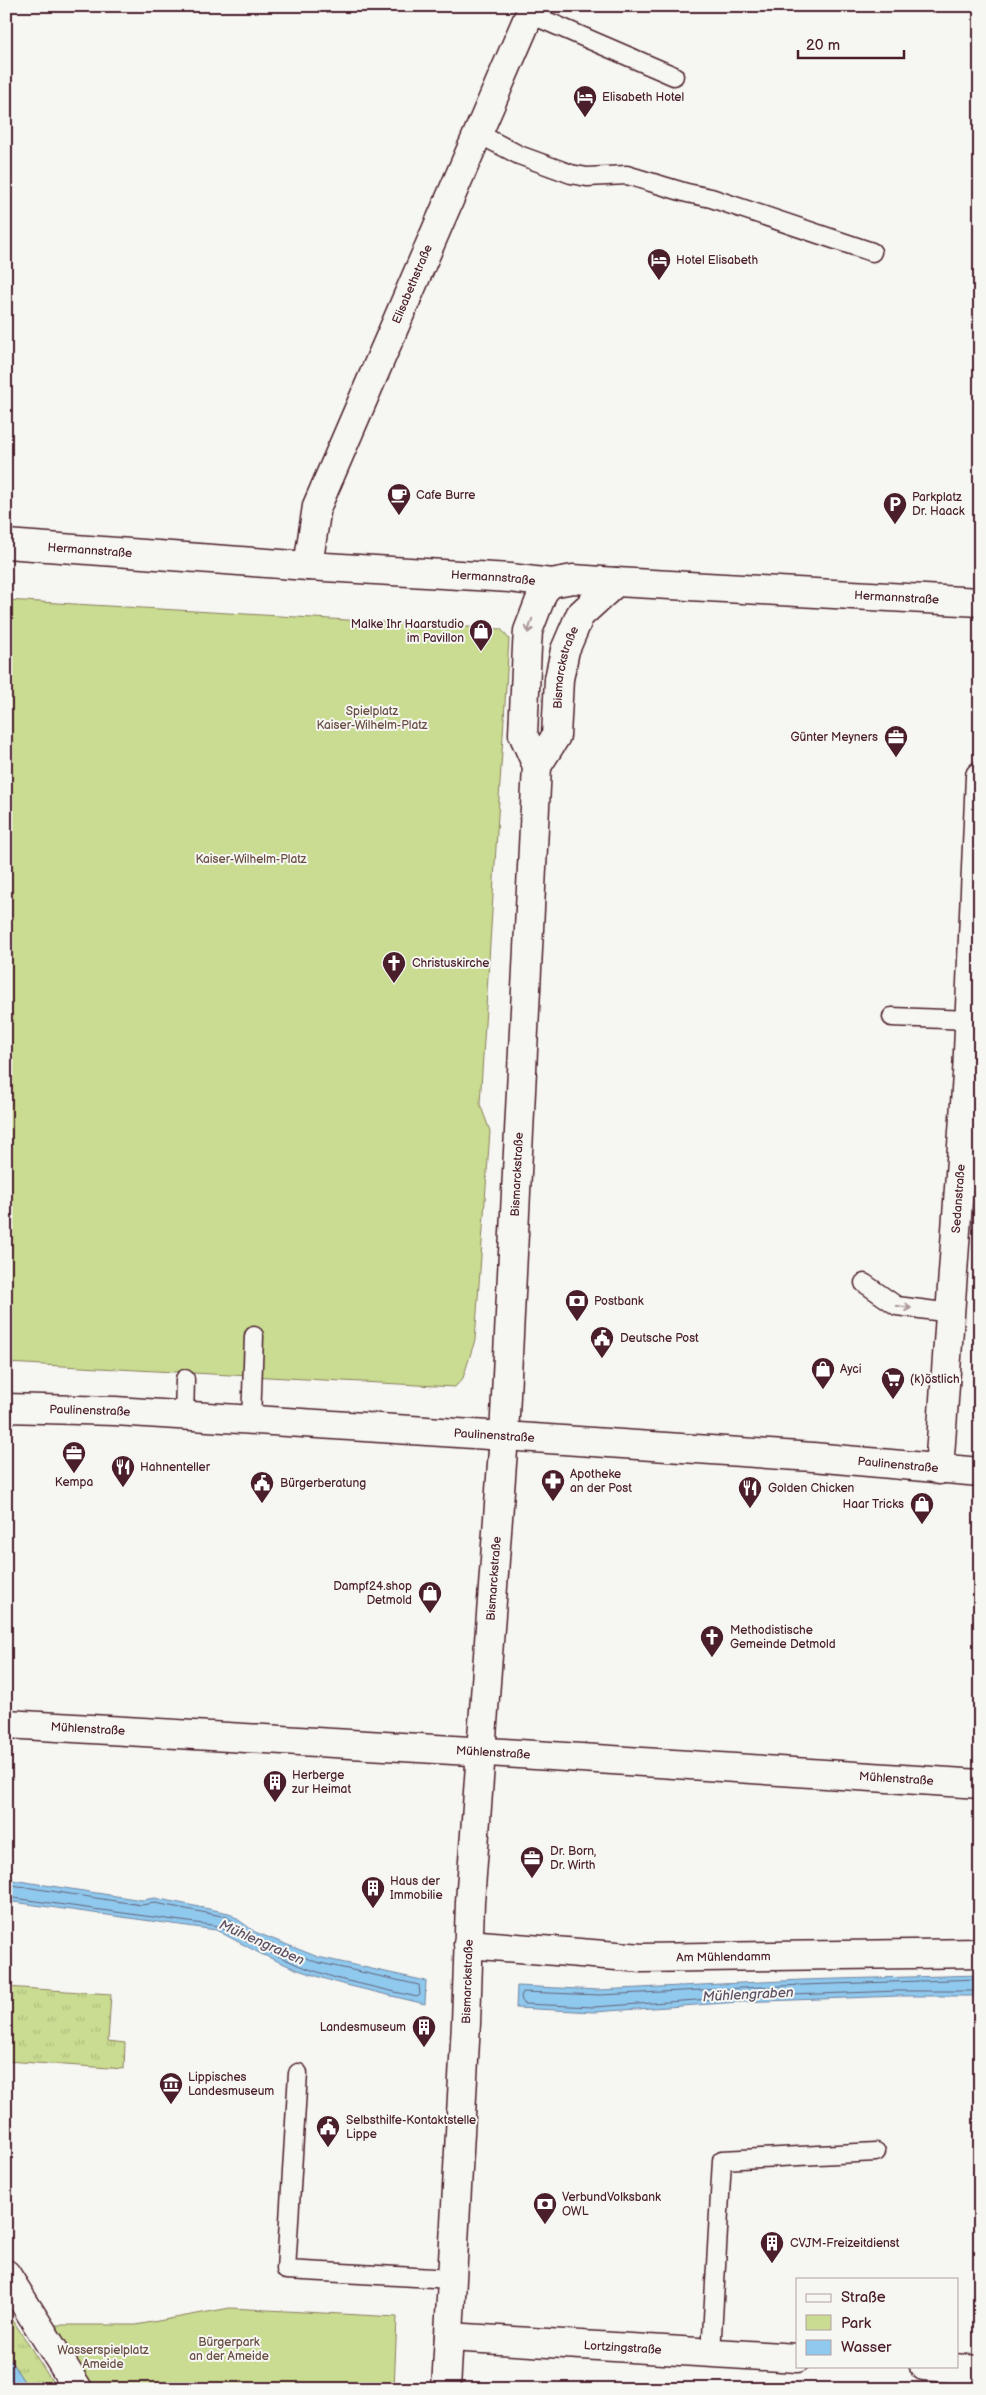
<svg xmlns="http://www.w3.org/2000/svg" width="986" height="2395" font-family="'Balsamiq Sans',sans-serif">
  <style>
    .grass { fill: url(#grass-tufts); stroke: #8a7e5e }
    .green { fill: #c9dc91; stroke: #8a7e5e }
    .water { fill: #8fc9ee; stroke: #7385a0 }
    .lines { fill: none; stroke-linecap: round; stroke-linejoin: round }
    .shore { stroke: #666379; stroke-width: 1 }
    .lane-casing { stroke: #4a1f2b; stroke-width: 21 }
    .street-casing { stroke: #4a1f2b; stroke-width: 31 }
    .secondary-casing { stroke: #4a1f2b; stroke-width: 31 }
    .lane { stroke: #f6f6f2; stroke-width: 18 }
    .street { stroke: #f6f6f2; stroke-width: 28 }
    .secondary { stroke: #f6f6f2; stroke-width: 28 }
    .oneway { stroke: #a99598 }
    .labels { text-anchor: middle; stroke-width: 4; stroke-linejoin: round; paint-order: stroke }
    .poi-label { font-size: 12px; fill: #4a1f2b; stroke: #f6f6f2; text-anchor: start }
    .street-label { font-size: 12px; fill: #4a1f2b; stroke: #f6f6f2 }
    .park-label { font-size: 12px; fill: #6a4e44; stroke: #f6f6f2 }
    .water-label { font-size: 14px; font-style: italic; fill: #5f5266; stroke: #f6f6f2 }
  </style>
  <defs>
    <pattern id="grass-tufts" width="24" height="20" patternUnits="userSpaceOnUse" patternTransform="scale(1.25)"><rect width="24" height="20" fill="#c9dc91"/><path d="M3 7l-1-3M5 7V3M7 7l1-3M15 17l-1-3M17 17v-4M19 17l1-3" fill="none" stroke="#aebc7d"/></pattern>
  </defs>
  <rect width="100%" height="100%" fill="#f6f6f2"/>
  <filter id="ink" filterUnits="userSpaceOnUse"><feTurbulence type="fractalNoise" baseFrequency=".02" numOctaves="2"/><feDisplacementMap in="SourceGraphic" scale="10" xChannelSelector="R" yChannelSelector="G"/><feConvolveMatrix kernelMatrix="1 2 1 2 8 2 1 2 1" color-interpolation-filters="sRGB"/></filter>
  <g filter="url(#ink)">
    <g class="grass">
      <path d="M6,1987L111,1994L108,2041L125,2043L124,2069L6,2061Z"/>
      <path d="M6,2310L7,2311L57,2389H29L6,2354Z"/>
    </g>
    <g class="green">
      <path d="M6,600L501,629L509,639L480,1104L490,1131L475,1340L463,1378L455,1387L6,1363Z"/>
      <path d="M230,2308L397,2317L394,2389H78L38,2325H136Z"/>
    </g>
    <g class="water">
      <path d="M6,1879L142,1900L155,1898L229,1913L255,1932L318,1957L426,1981L425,2004L338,1983L298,1970L261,1954L216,1930L6,1901Z"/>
      <path d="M980,1975V1996H899L740,2002L594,2012L516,2008L517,1986L599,1990L802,1980Z"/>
      <path d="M6,2354L29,2389H6Z"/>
    </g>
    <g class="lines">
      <g class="shore">
        <path d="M6,1884L141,1905L155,1903L227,1917L253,1937L316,1962L419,1985L420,1995L417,1997L339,1979L300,1966L263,1949L218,1926L6,1897"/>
        <path d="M980,1979L802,1985L600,1995L523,1992L521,1997L523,2004L594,2007L740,1997L898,1991H980"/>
      </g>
      <g class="lane-casing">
        <g id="lane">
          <path d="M530,14L674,76"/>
          <path d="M477,133L519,155L571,174L587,177L627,175L687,193L711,198L872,252"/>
          <path d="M892,1017L970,1020"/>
          <path d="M864,1283L897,1306L951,1313"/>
          <path d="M184,1417L185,1379"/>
          <path d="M251,1421L254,1336"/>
          <path d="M298,2073L286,2270L452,2279"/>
          <path d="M711,2353L722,2160L876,2152"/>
        </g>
      </g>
      <g class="street-casing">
        <g id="street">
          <path id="s1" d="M6,544L308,566"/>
          <path id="s2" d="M616,582L980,602"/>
          <path id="s3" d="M939,1470L967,1075L980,776"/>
          <path id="s4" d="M6,1724L504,1753L980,1784"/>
          <path id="s5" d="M468,1944L642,1958L980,1953"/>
          <path d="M6,2274L78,2389"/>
          <path id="s6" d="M449,2337L797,2358"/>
          <path d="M924,2366L980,2370"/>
          <path id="s7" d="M446,2389L466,2023L470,1902L504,1436"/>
        </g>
      </g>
      <g class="secondary-casing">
        <g id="secondary">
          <path id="s8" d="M533,6L317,506L308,566L510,578L551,583L573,579L616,582"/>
          <path id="s9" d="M537,766L556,736L559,679L565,650L580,615L616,582"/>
          <path id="s10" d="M6,1408L115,1411L504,1436L813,1457L980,1472"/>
          <path id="s11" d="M504,1436L537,766L523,734L527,647L528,631L543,592L551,583"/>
        </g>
      </g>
      <use href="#lane" class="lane"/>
      <use href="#street" class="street"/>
      <use href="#secondary" class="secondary"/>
    </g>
    <defs><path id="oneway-shaft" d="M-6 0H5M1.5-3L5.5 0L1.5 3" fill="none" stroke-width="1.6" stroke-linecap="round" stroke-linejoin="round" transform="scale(1.25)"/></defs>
    <g class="oneway">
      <use href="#oneway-shaft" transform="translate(530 626) rotate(107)"/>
      <use href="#oneway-shaft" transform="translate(904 1307) rotate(9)"/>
    </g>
  </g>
  <defs>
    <g id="hotel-pin" transform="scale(1.25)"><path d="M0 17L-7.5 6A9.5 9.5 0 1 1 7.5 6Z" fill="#4a1f2b" stroke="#f6f6f2"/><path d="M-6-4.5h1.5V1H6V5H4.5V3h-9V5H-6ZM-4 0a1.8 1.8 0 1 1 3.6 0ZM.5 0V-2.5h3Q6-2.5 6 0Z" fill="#fff"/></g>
    <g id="cafe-pin" transform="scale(1.25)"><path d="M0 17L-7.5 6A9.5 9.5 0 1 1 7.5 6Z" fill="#4a1f2b" stroke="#f6f6f2"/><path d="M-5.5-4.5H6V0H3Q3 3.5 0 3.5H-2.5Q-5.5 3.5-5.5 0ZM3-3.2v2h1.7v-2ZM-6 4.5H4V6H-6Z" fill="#fff"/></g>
    <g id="parking-pin" transform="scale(1.25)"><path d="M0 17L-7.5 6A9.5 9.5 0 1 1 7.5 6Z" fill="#4a1f2b" stroke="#f6f6f2"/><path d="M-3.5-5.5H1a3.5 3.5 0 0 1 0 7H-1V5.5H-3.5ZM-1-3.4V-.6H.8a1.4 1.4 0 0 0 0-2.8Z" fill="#fff"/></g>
    <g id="shop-pin" transform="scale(1.25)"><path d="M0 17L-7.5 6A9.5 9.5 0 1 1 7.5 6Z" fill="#4a1f2b" stroke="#f6f6f2"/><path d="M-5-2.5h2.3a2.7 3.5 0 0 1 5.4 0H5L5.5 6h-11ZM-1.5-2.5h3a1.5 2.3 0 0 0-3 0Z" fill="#fff"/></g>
    <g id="office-pin" transform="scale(1.25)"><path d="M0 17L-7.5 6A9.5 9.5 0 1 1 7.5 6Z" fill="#4a1f2b" stroke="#f6f6f2"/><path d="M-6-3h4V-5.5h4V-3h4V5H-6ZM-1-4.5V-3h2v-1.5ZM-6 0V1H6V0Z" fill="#fff"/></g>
    <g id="church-pin" transform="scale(1.25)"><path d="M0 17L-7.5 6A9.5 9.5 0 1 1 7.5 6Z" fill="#4a1f2b" stroke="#f6f6f2"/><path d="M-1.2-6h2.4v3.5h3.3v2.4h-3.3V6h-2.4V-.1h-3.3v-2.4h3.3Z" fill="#fff"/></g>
    <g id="bank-pin" transform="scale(1.25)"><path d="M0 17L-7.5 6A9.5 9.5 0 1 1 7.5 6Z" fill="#4a1f2b" stroke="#f6f6f2"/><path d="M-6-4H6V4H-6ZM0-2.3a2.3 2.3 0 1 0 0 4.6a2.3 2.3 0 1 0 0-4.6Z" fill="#fff"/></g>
    <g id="civic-pin" transform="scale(1.25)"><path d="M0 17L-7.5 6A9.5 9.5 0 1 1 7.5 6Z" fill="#4a1f2b" stroke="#f6f6f2"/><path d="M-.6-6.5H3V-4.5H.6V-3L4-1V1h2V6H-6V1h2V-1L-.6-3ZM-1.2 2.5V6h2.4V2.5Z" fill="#fff"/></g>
    <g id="supermarket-pin" transform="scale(1.25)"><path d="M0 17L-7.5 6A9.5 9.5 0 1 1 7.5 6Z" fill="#4a1f2b" stroke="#f6f6f2"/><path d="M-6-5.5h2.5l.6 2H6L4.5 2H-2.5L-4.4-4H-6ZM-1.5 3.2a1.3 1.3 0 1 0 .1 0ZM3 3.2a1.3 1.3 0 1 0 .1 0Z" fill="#fff"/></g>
    <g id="restaurant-pin" transform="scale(1.25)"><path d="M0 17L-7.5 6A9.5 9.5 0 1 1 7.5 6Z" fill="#4a1f2b" stroke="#f6f6f2"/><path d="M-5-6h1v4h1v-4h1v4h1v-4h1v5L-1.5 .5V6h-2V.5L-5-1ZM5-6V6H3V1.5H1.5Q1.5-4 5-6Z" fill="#fff"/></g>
    <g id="pharmacy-pin" transform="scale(1.25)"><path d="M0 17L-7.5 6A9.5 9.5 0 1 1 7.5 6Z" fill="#4a1f2b" stroke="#f6f6f2"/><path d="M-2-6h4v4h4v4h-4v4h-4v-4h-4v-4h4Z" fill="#fff"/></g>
    <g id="building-pin" transform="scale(1.25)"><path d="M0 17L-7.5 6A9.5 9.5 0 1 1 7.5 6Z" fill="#4a1f2b" stroke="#f6f6f2"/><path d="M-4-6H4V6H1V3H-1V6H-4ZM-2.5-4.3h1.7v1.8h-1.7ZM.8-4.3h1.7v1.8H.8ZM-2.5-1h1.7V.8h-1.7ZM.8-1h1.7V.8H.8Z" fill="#fff"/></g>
    <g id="museum-pin" transform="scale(1.25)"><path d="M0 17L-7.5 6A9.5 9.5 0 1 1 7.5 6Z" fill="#4a1f2b" stroke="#f6f6f2"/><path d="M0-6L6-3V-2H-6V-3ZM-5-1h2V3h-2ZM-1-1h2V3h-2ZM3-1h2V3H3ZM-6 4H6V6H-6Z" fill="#fff"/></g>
  </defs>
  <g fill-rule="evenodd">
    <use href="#hotel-pin" x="585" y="97"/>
    <use href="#hotel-pin" x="659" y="260"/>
    <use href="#cafe-pin" x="399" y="495"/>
    <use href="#parking-pin" x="895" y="504"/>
    <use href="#shop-pin" x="481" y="631"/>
    <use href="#office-pin" x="896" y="737"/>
    <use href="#church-pin" x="394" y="963"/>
    <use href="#bank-pin" x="577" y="1301"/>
    <use href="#civic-pin" x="602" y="1338"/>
    <use href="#shop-pin" x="823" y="1369"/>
    <use href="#supermarket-pin" x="893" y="1379"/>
    <use href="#office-pin" x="74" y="1453"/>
    <use href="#restaurant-pin" x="123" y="1467"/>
    <use href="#pharmacy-pin" x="553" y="1481"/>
    <use href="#civic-pin" x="262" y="1483"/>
    <use href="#restaurant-pin" x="750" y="1488"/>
    <use href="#shop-pin" x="922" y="1504"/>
    <use href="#shop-pin" x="430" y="1593"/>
    <use href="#church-pin" x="712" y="1637"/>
    <use href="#building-pin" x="275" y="1782"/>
    <use href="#office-pin" x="532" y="1858"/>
    <use href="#building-pin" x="373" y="1888"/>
    <use href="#building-pin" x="424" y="2027"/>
    <use href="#museum-pin" x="171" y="2084"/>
    <use href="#civic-pin" x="328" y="2127"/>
    <use href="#bank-pin" x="545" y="2204"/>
    <use href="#building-pin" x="772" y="2243"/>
  </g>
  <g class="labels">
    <g class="poi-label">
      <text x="602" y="101">Elisabeth Hotel</text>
      <text x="676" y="264">Hotel Elisabeth</text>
      <text x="416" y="499">Cafe Burre</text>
      <text x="912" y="501">Parkplatz<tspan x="912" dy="14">Dr. Haack</tspan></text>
      <text x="464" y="628" text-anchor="end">Malke Ihr Haarstudio<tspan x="464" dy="14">im Pavillon</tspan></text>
      <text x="878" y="741" text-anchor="end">Günter Meyners</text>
      <text x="412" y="967">Christuskirche</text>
      <text x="594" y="1305">Postbank</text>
      <text x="620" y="1342">Deutsche Post</text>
      <text x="840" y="1373">Ayci</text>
      <text x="910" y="1383">(k)östlich</text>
      <text x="140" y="1471">Hahnenteller</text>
      <text x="570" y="1478">Apotheke<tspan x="570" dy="14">an der Post</tspan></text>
      <text x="74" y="1486" text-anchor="middle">Kempa</text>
      <text x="280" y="1487">Bürgerberatung</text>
      <text x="768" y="1492">Golden Chicken</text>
      <text x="904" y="1508" text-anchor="end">Haar Tricks</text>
      <text x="412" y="1590" text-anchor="end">Dampf24.shop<tspan x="412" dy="14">Detmold</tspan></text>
      <text x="730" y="1634">Methodistische<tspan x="730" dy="14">Gemeinde Detmold</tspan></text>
      <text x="292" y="1779">Herberge<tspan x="292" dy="14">zur Heimat</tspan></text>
      <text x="550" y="1855">Dr. Born,<tspan x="550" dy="14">Dr. Wirth</tspan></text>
      <text x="390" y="1885">Haus der<tspan x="390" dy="14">Immobilie</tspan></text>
      <text x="406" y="2031" text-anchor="end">Landesmuseum</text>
      <text x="188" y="2081">Lippisches<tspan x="188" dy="14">Landesmuseum</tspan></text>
      <text x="346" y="2124">Selbsthilfe-Kontaktstelle<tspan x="346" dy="14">Lippe</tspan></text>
      <text x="562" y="2201">VerbundVolksbank<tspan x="562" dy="14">OWL</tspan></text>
      <text x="790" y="2247">CVJM-Freizeitdienst</text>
    </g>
    <g class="street-label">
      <text transform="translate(412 284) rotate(-67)" y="4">Elisabethstraße</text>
      <text dy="4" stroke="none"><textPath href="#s1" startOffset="84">Hermannstraße</textPath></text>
      <text dy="4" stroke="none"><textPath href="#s8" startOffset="791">Hermannstraße</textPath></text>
      <text dy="4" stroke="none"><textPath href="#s2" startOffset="281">Hermannstraße</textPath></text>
      <text dy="4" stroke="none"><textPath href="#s9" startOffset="105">Bismarckstraße</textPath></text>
      <text dy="4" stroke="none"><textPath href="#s11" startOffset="262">Bismarckstraße</textPath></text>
      <text dy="4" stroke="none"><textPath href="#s3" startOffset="272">Sedanstraße</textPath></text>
      <text dy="4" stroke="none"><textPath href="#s10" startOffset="84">Paulinenstraße</textPath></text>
      <text dy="4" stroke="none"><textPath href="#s10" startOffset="489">Paulinenstraße</textPath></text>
      <text dy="4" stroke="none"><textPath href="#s10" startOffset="894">Paulinenstraße</textPath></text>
      <text dy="4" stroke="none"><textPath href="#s7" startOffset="812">Bismarckstraße</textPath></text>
      <text dy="4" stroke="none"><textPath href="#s4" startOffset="82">Mühlenstraße</textPath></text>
      <text dy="4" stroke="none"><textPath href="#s4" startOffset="488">Mühlenstraße</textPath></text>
      <text dy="4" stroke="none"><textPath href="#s4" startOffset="892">Mühlenstraße</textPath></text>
      <text dy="4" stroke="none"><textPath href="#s5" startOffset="256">Am Mühlendamm</textPath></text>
      <text dy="4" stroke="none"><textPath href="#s7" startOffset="408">Bismarckstraße</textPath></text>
      <text dy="4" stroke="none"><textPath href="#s6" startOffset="174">Lortzingstraße</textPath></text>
    </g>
    <g class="park-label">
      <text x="372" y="715">Spielplatz<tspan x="372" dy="14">Kaiser-Wilhelm-Platz</tspan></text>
      <text x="251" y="863">Kaiser-Wilhelm-Platz</text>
      <text x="229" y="2346">Bürgerpark<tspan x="229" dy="14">an der Ameide</tspan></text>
      <text x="103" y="2354">Wasserspielplatz<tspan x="103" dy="14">Ameide</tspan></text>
    </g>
    <g class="water-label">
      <text transform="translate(262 1942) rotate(24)" y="5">Mühlengraben</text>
      <text transform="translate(748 1994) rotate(-3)" y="5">Mühlengraben</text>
    </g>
  </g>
  <rect width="986" height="2395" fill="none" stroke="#f6f6f2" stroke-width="25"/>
  <rect x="12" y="12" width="961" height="2370" fill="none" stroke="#4a1f2b" stroke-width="2" filter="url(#ink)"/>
  <rect x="796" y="2278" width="162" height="90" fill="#f6f6f2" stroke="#b1a0a2"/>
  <rect x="806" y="2294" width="25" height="8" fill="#f6f6f2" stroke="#b1a0a2"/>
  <text x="841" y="2302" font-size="15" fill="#4a1f2b">Straße</text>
  <rect x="806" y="2315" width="25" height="15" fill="#c9dc91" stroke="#b1a0a2"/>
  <text x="841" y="2328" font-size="15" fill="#4a1f2b">Park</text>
  <rect x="806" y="2340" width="25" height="15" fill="#8fc9ee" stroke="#b1a0a2"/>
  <text x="841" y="2352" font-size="15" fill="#4a1f2b">Wasser</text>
  <path d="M798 50v8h106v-8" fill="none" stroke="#4a1f2b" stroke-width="2.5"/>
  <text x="806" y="50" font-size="15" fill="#4a1f2b" stroke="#f6f6f2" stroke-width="4" paint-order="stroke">20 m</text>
</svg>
